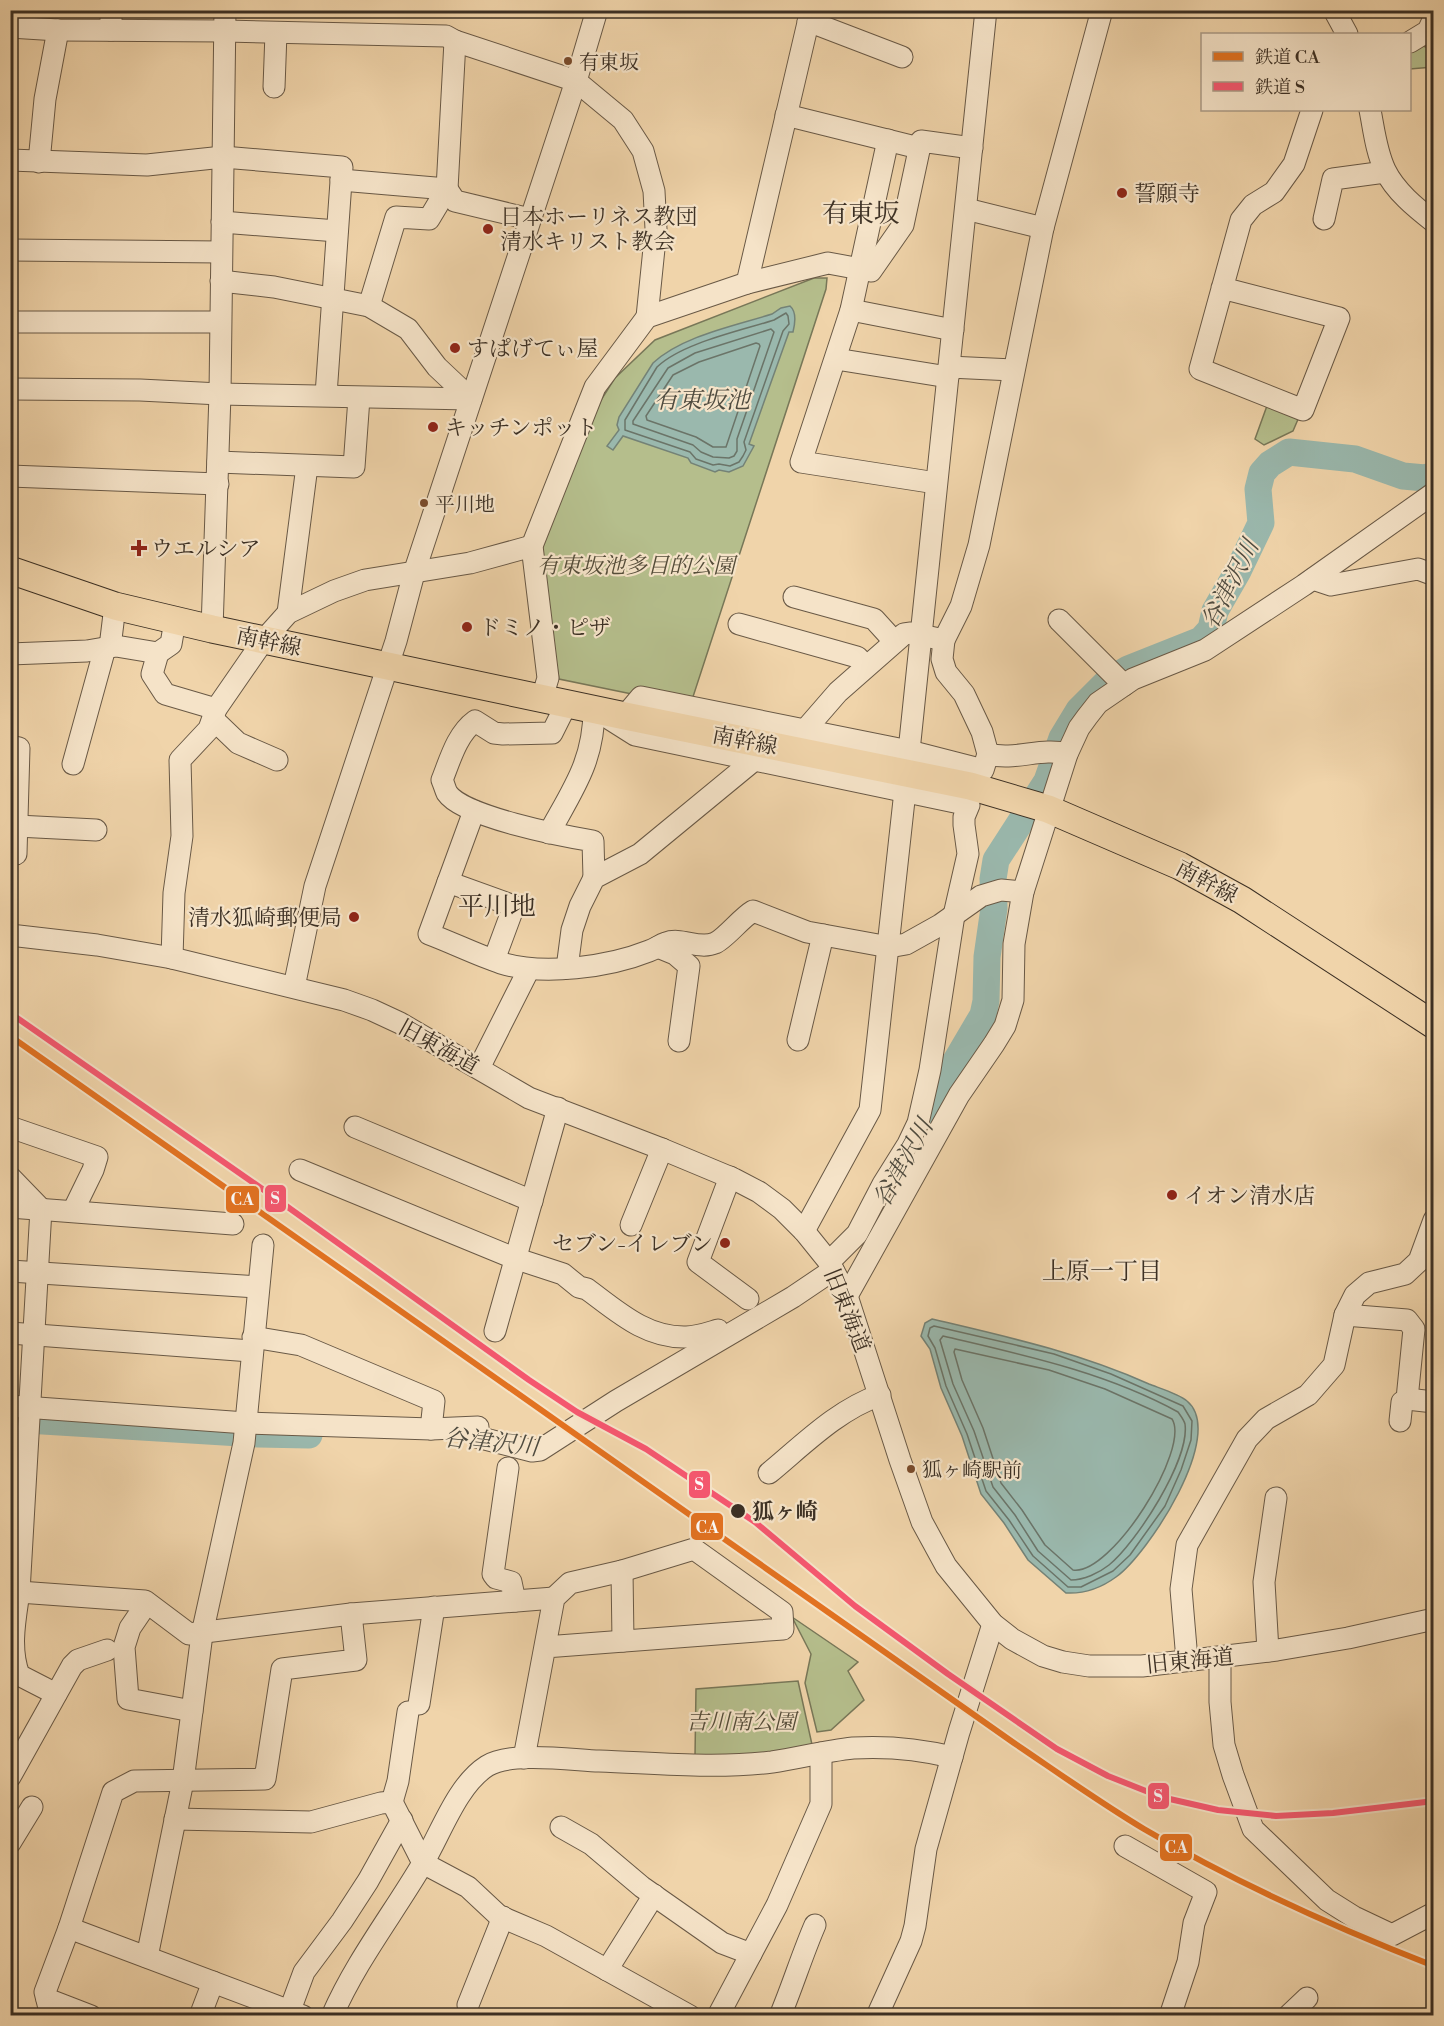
<svg xmlns="http://www.w3.org/2000/svg" width="1444" height="2026" font-family="'Libre Bodoni','Noto Serif JP',serif">
  <style>
    .green { fill: #b5be8c; stroke: #787758; stroke-width: 1.5 }
    .water { fill: #9ab8ad; stroke: #748276; stroke-width: 1.5 }
    .lines { fill: none; stroke-linecap: round; stroke-linejoin: round }
    .shore { stroke: #6b7468; stroke-width: 1.5 }
    .river { stroke: #9ab8ad; stroke-width: 27 }
    .minor-casing { stroke: #695946; stroke-width: 23 }
    .major-casing { stroke: #3c3024; stroke-width: 29 }
    .minor { stroke: #f5e3c8; stroke-width: 21 }
    .major { stroke: #f0d4aa; stroke-width: 27 }
    .rail-1-casing { stroke: #f5e3c8; stroke-width: 10 }
    .rail-2-casing { stroke: #f5e3c8; stroke-width: 10 }
    .rail-1 { stroke: #e27221; stroke-width: 6 }
    .rail-2 { stroke: #f5576f; stroke-width: 6 }
    .bus-dot { fill: #7a4b2a; stroke: #f5e3c8; stroke-width: 2 }
    .poi-dot { fill: #8f2418; stroke: #f5e3c8; stroke-width: 2 }
    .stop-dot { fill: #3c3024; stroke: #f5e3c8; stroke-width: 2 }
    .labels { text-anchor: middle; stroke-width: 4.5; stroke-linejoin: round; paint-order: stroke }
    .bus-label { font-size: 20px; fill: #3c3024; stroke: #f5e3c8; text-anchor: start }
    .poi-label { font-size: 22px; fill: #3c3024; stroke: #f5e3c8; text-anchor: start }
    .park-label { font-size: 22px; font-style: italic; fill: #544c39; stroke: #f5e3c8 }
    .street-label { font-size: 22px; fill: #3c3024; stroke: #f5e3c8 }
    .stop-label { font-size: 22px; font-weight: bold; fill: #3c3024; stroke: #f5e3c8; text-anchor: start }
    .water-label { font-size: 24px; font-style: italic; fill: #4f4b3f; stroke: #f5e3c8 }
    .neighbourhood-label { font-size: 24px; fill: #3c3024; stroke: #f5e3c8 }
    .quarter-label { font-size: 26px; fill: #3c3024; stroke: #f5e3c8 }
    .line-badge { stroke: #f5e3c8; stroke-width: 2 }
    .badge-label { font-size: 16px; text-anchor: middle; font-weight: bold; fill: #fff }
  </style>
  <rect width="100%" height="100%" fill="#f0d4aa"/>
  <filter id="stains"><feTurbulence type="fractalNoise" baseFrequency=".00333" numOctaves="4"/><feColorMatrix values="0 0 0 0 .2 0 0 0 0 .09 0 0 0 0 .02 0 0 0 .5 -.17"/></filter>
  <radialGradient id="worn" r=".72"><stop offset=".6" stop-color="#630" stop-opacity="0"/><stop offset="1" stop-color="#630" stop-opacity=".3"/></radialGradient>
  <g class="green">
    <path d="M1421,45L1433,50V67L1410,69V52Z"/>
    <path d="M814,278H827L826,289L690,706L559,679L537,554L601,400L615,378L655,340Z"/>
    <path d="M1268,403L1299,417L1293,431L1264,445L1255,439Z"/>
    <path d="M792,1617L858,1662L848,1671L864,1700L831,1730L817,1732L805,1683L811,1654Z"/>
    <path d="M798,1681L813,1749L739,1756L695,1757L696,1689Z"/>
  </g>
  <g class="water">
    <path d="M790,306C797,312 795,324 793,332H789L749,444L754,446L743,466L729,472L719,470L715,472L691,463L688,458L623,436L613,450L607,446L619,430L617,425L619,417L653,363C682,336 734,326 772,314L781,308Z"/>
    <path d="M932,1319C1008,1337 1077,1352 1149,1384C1159,1388 1179,1394 1187,1401C1227,1434 1148,1554 1116,1577C1101,1588 1084,1594 1066,1593L1028,1560L1004,1523L981,1494L962,1436L941,1388L930,1349L921,1336L925,1323Z"/>
  </g>
  <g class="lines">
    <g class="shore">
      <path d="M786,313L788,316L789,324L783,331L744,442L746,450L743,456L739,462L730,466L719,464L713,465L696,459L690,452L625,430V420L657,367C682,343 740,331 774,320Z"/>
      <path d="M771,329L774,332L737,439V451L734,456L729,458L713,457L701,452L693,445L633,424V421L668,368L695,353Z"/>
      <path d="M756,343L759,344L760,346L726,447H713L696,437L647,420L646,416L673,375L699,362Z"/>
      <path d="M934,1326L1054,1354L1111,1374L1183,1406L1192,1421L1191,1440L1181,1470L1165,1506L1130,1555L1113,1571L1081,1587H1068L1033,1556L1009,1520L986,1491L967,1434L946,1386L935,1348L928,1336L930,1328Z"/>
      <path d="M943,1336C1023,1355 1105,1372 1178,1412C1180,1415 1184,1420 1185,1424C1190,1460 1136,1543 1109,1565C1099,1573 1084,1580 1071,1580L1038,1551L1015,1515L993,1487L974,1431L953,1384L940,1340Z"/>
      <path d="M955,1349L1049,1370L1105,1389L1172,1419C1191,1449 1111,1576 1073,1570L1045,1545L1022,1510L1001,1483L983,1428L962,1380L954,1352Z"/>
    </g>
    <g class="river">
      <path d="M912,1148L932,1112L947,1076L983,1015L986,1001L987,957L994,908L993,879L996,860L1047,781L1062,738L1079,710L1108,681L1128,669L1201,640L1211,629L1215,611L1238,571L1261,523L1258,489L1262,473L1270,464L1289,452L1355,459L1403,476L1425,478L1434,475"/>
      <path d="M10,1419L258,1434L309,1435"/>
    </g>
    <g class="minor-casing">
      <g id="minor">
        <path d="M1334,10L1347,34"/>
        <path d="M808,21L902,57"/>
        <path d="M10,27L58,30L225,31L446,36L455,41L576,81L623,120L643,151L654,191L656,229L647,317"/>
        <path d="M111,30V10"/>
        <path d="M1410,42L1428,31L1434,18"/>
        <path d="M274,87L276,33"/>
        <path d="M1370,110C1374,130 1376,151 1385,170C1395,191 1416,208 1434,222"/>
        <path d="M786,115L919,148"/>
        <path d="M888,140L851,310L801,462L936,483"/>
        <path d="M10,160L147,165L223,157L342,167L326,395"/>
        <path d="M39,162L45,99L58,30"/>
        <path d="M341,180L447,189L455,201L530,219"/>
        <path d="M966,209L1043,228"/>
        <path d="M1324,219L1333,179L1385,172"/>
        <path d="M222,222L337,231"/>
        <path d="M10,250L221,252"/>
        <path d="M221,281L274,287L369,306L408,329L437,367L471,399"/>
        <path d="M747,283L828,263L871,271L903,225L921,141L972,148"/>
        <path d="M1222,288L1339,318L1303,410L1200,369L1241,220L1253,205L1274,192L1294,164L1312,110"/>
        <path d="M369,306L396,217L429,219L447,189L455,41"/>
        <path d="M851,310L953,330"/>
        <path d="M10,322H220"/>
        <path d="M836,359L948,377"/>
        <path d="M949,367L1013,370"/>
        <path d="M10,389L140,390L220,394L471,399"/>
        <path d="M218,462L354,467L359,398"/>
        <path d="M10,476L218,484"/>
        <path d="M1313,579L1331,585L1418,569L1434,575"/>
        <path d="M794,597L874,619L894,641"/>
        <path d="M288,613L307,466"/>
        <path d="M1059,620L1124,685"/>
        <path d="M739,624L857,657L866,666"/>
        <path d="M212,629L220,394L225,10"/>
        <path d="M110,647L115,606"/>
        <path d="M158,653L152,674L165,694L216,709"/>
        <path d="M10,654L87,651L116,646L158,653L171,644L175,621"/>
        <path d="M542,698L548,678L532,546L595,387L647,317L747,283L811,10"/>
        <path d="M567,703L552,733L503,734L494,733L475,721C457,734 450,760 442,780C444,784 445,789 447,793C463,817 563,836 593,841L594,878"/>
        <path d="M605,716L635,735L969,805L964,817V825L968,854L954,915L930,1070L918,1123L908,1144L883,1184L857,1234L829,1262"/>
        <path d="M625,716L641,697L909,751L983,770L988,754L982,732L964,694L946,672L942,659L944,640"/>
        <path d="M213,719L238,743L277,760"/>
        <path d="M805,730L838,692L904,634L911,633L944,640L961,606L979,545L1043,228L1102,10"/>
        <path d="M10,746L19,748L16,854"/>
        <path d="M909,751L986,10"/>
        <path d="M988,754C1015,761 1042,747 1067,754"/>
        <path d="M73,764L105,648"/>
        <path d="M474,811L429,934C453,943 477,955 501,963C543,976 609,967 649,951C655,949 660,945 666,943C681,937 699,950 715,943C725,939 741,918 753,911L807,932L889,947L906,944L940,925L981,896L1001,890L1023,892"/>
        <path d="M17,826L96,830"/>
        <path d="M549,833C573,789 594,761 594,709"/>
        <path d="M448,882L514,906L494,960"/>
        <path d="M10,935L97,945L172,958L344,1000L372,1010L400,1023L529,1098L662,1149L734,1179L759,1192L782,1209L804,1231L829,1262L847,1296L900,1460L922,1522L946,1566L993,1624L1012,1639L1043,1656L1063,1662L1089,1666H1142L1277,1650L1348,1638L1434,1619"/>
        <path d="M658,947L675,954L689,966L679,1041"/>
        <path d="M172,958L174,893L182,836L180,760L209,729L216,709L263,641L288,613L334,591L365,580L470,563L532,546"/>
        <path d="M567,968L572,930L580,906L594,878L640,854L753,761"/>
        <path d="M294,987L315,886L396,641L414,573L576,81L597,10"/>
        <path d="M798,1040L823,935"/>
        <path d="M479,1068L529,969"/>
        <path d="M10,1127L97,1157L93,1170L73,1211"/>
        <path d="M355,1127L532,1201"/>
        <path d="M300,1170L514,1258L563,1274L579,1287L587,1289C618,1312 646,1338 686,1337C697,1337 708,1333 718,1330L722,1336"/>
        <path d="M10,1177L41,1209L19,1592C15,1620 9,1648 19,1675L56,1694"/>
        <path d="M730,1177L698,1262L748,1299"/>
        <path d="M10,1207L233,1224"/>
        <path d="M631,1225L662,1149"/>
        <path d="M804,1231L870,1110L905,791"/>
        <path d="M10,1271L258,1287"/>
        <path d="M847,1296L959,1095L994,1044L1005,1026L1013,1000L1014,944L1023,892L1067,754L1079,728L1087,717L1098,703L1133,679L1205,650L1304,585L1434,493"/>
        <path d="M1345,1315L1407,1320L1414,1329L1407,1399L1402,1402L1400,1421"/>
        <path d="M495,1331L558,1108"/>
        <path d="M10,1333L251,1351"/>
        <path d="M253,1337L301,1345L434,1401L431,1429"/>
        <path d="M1407,1399L1434,1402"/>
        <path d="M10,1406L246,1423L431,1429L478,1427L477,1437L532,1451L540,1450L616,1401L793,1297L833,1270"/>
        <path d="M508,1468L493,1574L496,1578L511,1582L515,1601"/>
        <path d="M769,1473C803,1445 837,1410 880,1395"/>
        <path d="M622,1571L623,1641"/>
        <path d="M19,1592L145,1601L189,1634L351,1614L554,1598"/>
        <path d="M147,1603L130,1628L124,1647L128,1699L192,1711"/>
        <path d="M1268,1651L1264,1582L1276,1498"/>
        <path d="M1220,1658V1702L1224,1745L1233,1775L1253,1829L1327,1900L1354,1917L1392,1935L1434,1913"/>
        <path d="M1187,1660L1181,1589L1187,1545L1247,1439L1266,1419L1308,1395L1334,1365L1345,1315L1355,1295L1369,1283L1405,1274L1419,1261L1434,1220"/>
        <path d="M419,1704L434,1607"/>
        <path d="M524,1758L554,1598L570,1583L622,1571L694,1549L782,1612L783,1629L545,1647"/>
        <path d="M10,1777L72,1666L78,1660L107,1650"/>
        <path d="M392,1802L398,1781L408,1712"/>
        <path d="M175,1819L311,1822L381,1803L392,1802L423,1863L468,1887L499,1916L546,1936L690,2016"/>
        <path d="M561,1827L591,1844L642,1887L722,1943L751,1954"/>
        <path d="M10,1843L32,1807"/>
        <path d="M1125,1846L1206,1892L1194,1923L1188,1962L1170,2016"/>
        <path d="M69,1928L303,2016"/>
        <path d="M147,1957L183,1781L202,1634L244,1443L263,1245"/>
        <path d="M607,1970L654,1895"/>
        <path d="M47,1999L91,2016"/>
        <path d="M468,2005L503,1917"/>
        <path d="M290,2010L304,1972L342,1921L368,1881L402,1820"/>
        <path d="M51,2016L45,1992L69,1928L113,1792L134,1781L265,1779L282,1669L356,1660L351,1614"/>
        <path d="M200,2016L213,1982"/>
        <path d="M332,2016C356,1961 393,1914 423,1863C441,1833 457,1785 487,1766C510,1751 572,1760 599,1761C656,1763 715,1769 772,1762C799,1758 825,1751 853,1748C886,1746 919,1749 952,1757"/>
        <path d="M718,2016L777,1905L821,1804V1753"/>
        <path d="M780,2016C793,1985 802,1955 815,1925"/>
        <path d="M877,2016L911,1941L915,1926L926,1849L959,1732L993,1624"/>
        <path d="M1288,2016L1307,1998"/>
      </g>
    </g>
    <g class="major-casing">
      <path id="major" d="M10,570L115,606L212,629L625,716L970,786L1048,809L1180,866L1242,900L1434,1025"/>
    </g>
    <use href="#minor" class="minor"/>
    <use href="#major" class="major"/>
    <g class="rail-1-casing">
      <path id="rail-1" d="M10,1036L1014,1743C1057,1772 1099,1802 1144,1829C1236,1883 1334,1927 1434,1966"/>
    </g>
    <g class="rail-2-casing">
      <path id="rail-2" d="M10,1013L271,1195L529,1380L577,1412L646,1449L755,1522L855,1606L948,1674L1057,1749L1108,1776L1161,1797L1218,1810L1276,1816L1333,1813L1434,1801"/>
    </g>
    <use href="#rail-1" class="rail-1"/>
    <use href="#rail-2" class="rail-2"/>
  </g>
  <g class="bus-dot">
    <circle cx="568" cy="61" r="5"/>
    <circle cx="424" cy="503" r="5"/>
    <circle cx="911" cy="1469" r="5"/>
  </g>
  <g class="poi-dot">
    <circle cx="1122" cy="193" r="6"/>
    <circle cx="488" cy="229" r="6"/>
    <circle cx="455" cy="348" r="6"/>
    <circle cx="433" cy="427" r="6"/>
    <path d="M136 539h6v6h6v6h-6v6h-6v-6h-6v-6h6z"/>
    <circle cx="467" cy="627" r="6"/>
    <circle cx="354" cy="917" r="6"/>
    <circle cx="1172" cy="1195" r="6"/>
    <circle cx="725" cy="1243" r="6"/>
  </g>
  <circle class="stop-dot" cx="738" cy="1511" r="8"/>
  <g class="labels">
    <g class="bus-label">
      <text x="579" y="69">有東坂</text>
      <text x="435" y="511">平川地</text>
      <text x="922" y="1477">狐ヶ崎駅前</text>
    </g>
    <g class="poi-label">
      <text x="1134" y="201">誓願寺</text>
      <text x="500" y="224">日本ホーリネス教団<tspan x="500" dy="25">清水キリスト教会</tspan></text>
      <text x="467" y="356">すぱげてぃ屋</text>
      <text x="445" y="435">キッチンポット</text>
      <text x="151" y="556">ウエルシア</text>
      <text x="479" y="635">ドミノ・ピザ</text>
      <text x="342" y="925" text-anchor="end">清水狐崎郵便局</text>
      <text x="1184" y="1203">イオン清水店</text>
      <text x="713" y="1251" text-anchor="end">セブン-イレブン</text>
    </g>
    <g class="park-label">
      <text x="636" y="573">有東坂池多目的公園</text>
      <text x="741" y="1729">吉川南公園</text>
    </g>
    <g class="street-label">
      <text transform="translate(269 641) rotate(12)" y="8">南幹線</text>
      <text transform="translate(745 740) rotate(11)" y="8">南幹線</text>
      <text transform="translate(1207 881) rotate(28)" y="8">南幹線</text>
      <text transform="translate(439 1046) rotate(29)" y="8">旧東海道</text>
      <text transform="translate(848 1310) rotate(68)" y="8">旧東海道</text>
      <text transform="translate(1190 1660) rotate(-6)" y="8">旧東海道</text>
    </g>
    <g class="stop-label">
      <text x="752" y="1519">狐ヶ崎</text>
    </g>
    <g class="water-label">
      <text x="702" y="408">有東坂池</text>
      <text transform="translate(1230 584) rotate(-63)" y="8">谷津沢川</text>
      <text transform="translate(903 1163) rotate(-61)" y="8">谷津沢川</text>
      <text transform="translate(491 1442) rotate(6)" y="8">谷津沢川</text>
    </g>
    <g class="neighbourhood-label">
      <text x="1102" y="1279">上原一丁目</text>
    </g>
    <g class="quarter-label">
      <text x="861" y="222">有東坂</text>
      <text x="497" y="915">平川地</text>
    </g>
  </g>
  <g class="line-badge">
    <rect x="264" y="1184" width="23" height="29" rx="6" fill="#f5576f"/>
    <rect x="225" y="1185" width="35" height="29" rx="6" fill="#e27221"/>
    <rect x="688" y="1470" width="23" height="29" rx="6" fill="#f5576f"/>
    <rect x="690" y="1512" width="34" height="29" rx="6" fill="#e27221"/>
    <rect x="1147" y="1782" width="23" height="28" rx="6" fill="#f5576f"/>
    <rect x="1159" y="1833" width="34" height="29" rx="6" fill="#e27221"/>
  </g>
  <g class="badge-label">
    <text x="275" y="1204">S</text>
    <text x="242" y="1205">CA</text>
    <text x="699" y="1490">S</text>
    <text x="707" y="1533">CA</text>
    <text x="1158" y="1802">S</text>
    <text x="1176" y="1853">CA</text>
  </g>
  <rect width="1444" height="2026" fill="none" stroke="#f0d4aa" stroke-width="36"/>
  <rect x="12" y="12" width="1420" height="2002" fill="none" stroke="#3c3024" stroke-width="3"/>
  <rect x="18" y="18" width="1408" height="1990" fill="none" stroke="#3c3024" stroke-width="1.5"/>
  <rect x="1201" y="33" width="210" height="78" fill="#f5e3c8" stroke="#ab9b86" stroke-width="1.5"/>
  <rect x="1213" y="52" width="30" height="9" fill="#e27221" stroke="#ab9b86" stroke-width="1.5"/>
  <text x="1255" y="63" font-size="18" fill="#3c3024">鉄道 CA</text>
  <rect x="1213" y="82" width="30" height="9" fill="#f5576f" stroke="#ab9b86" stroke-width="1.5"/>
  <text x="1255" y="93" font-size="18" fill="#3c3024">鉄道 S</text>
  <rect width="100%" height="100%" filter="url(#stains)"/>
  <rect width="100%" height="100%" fill="url(#worn)"/>
</svg>
